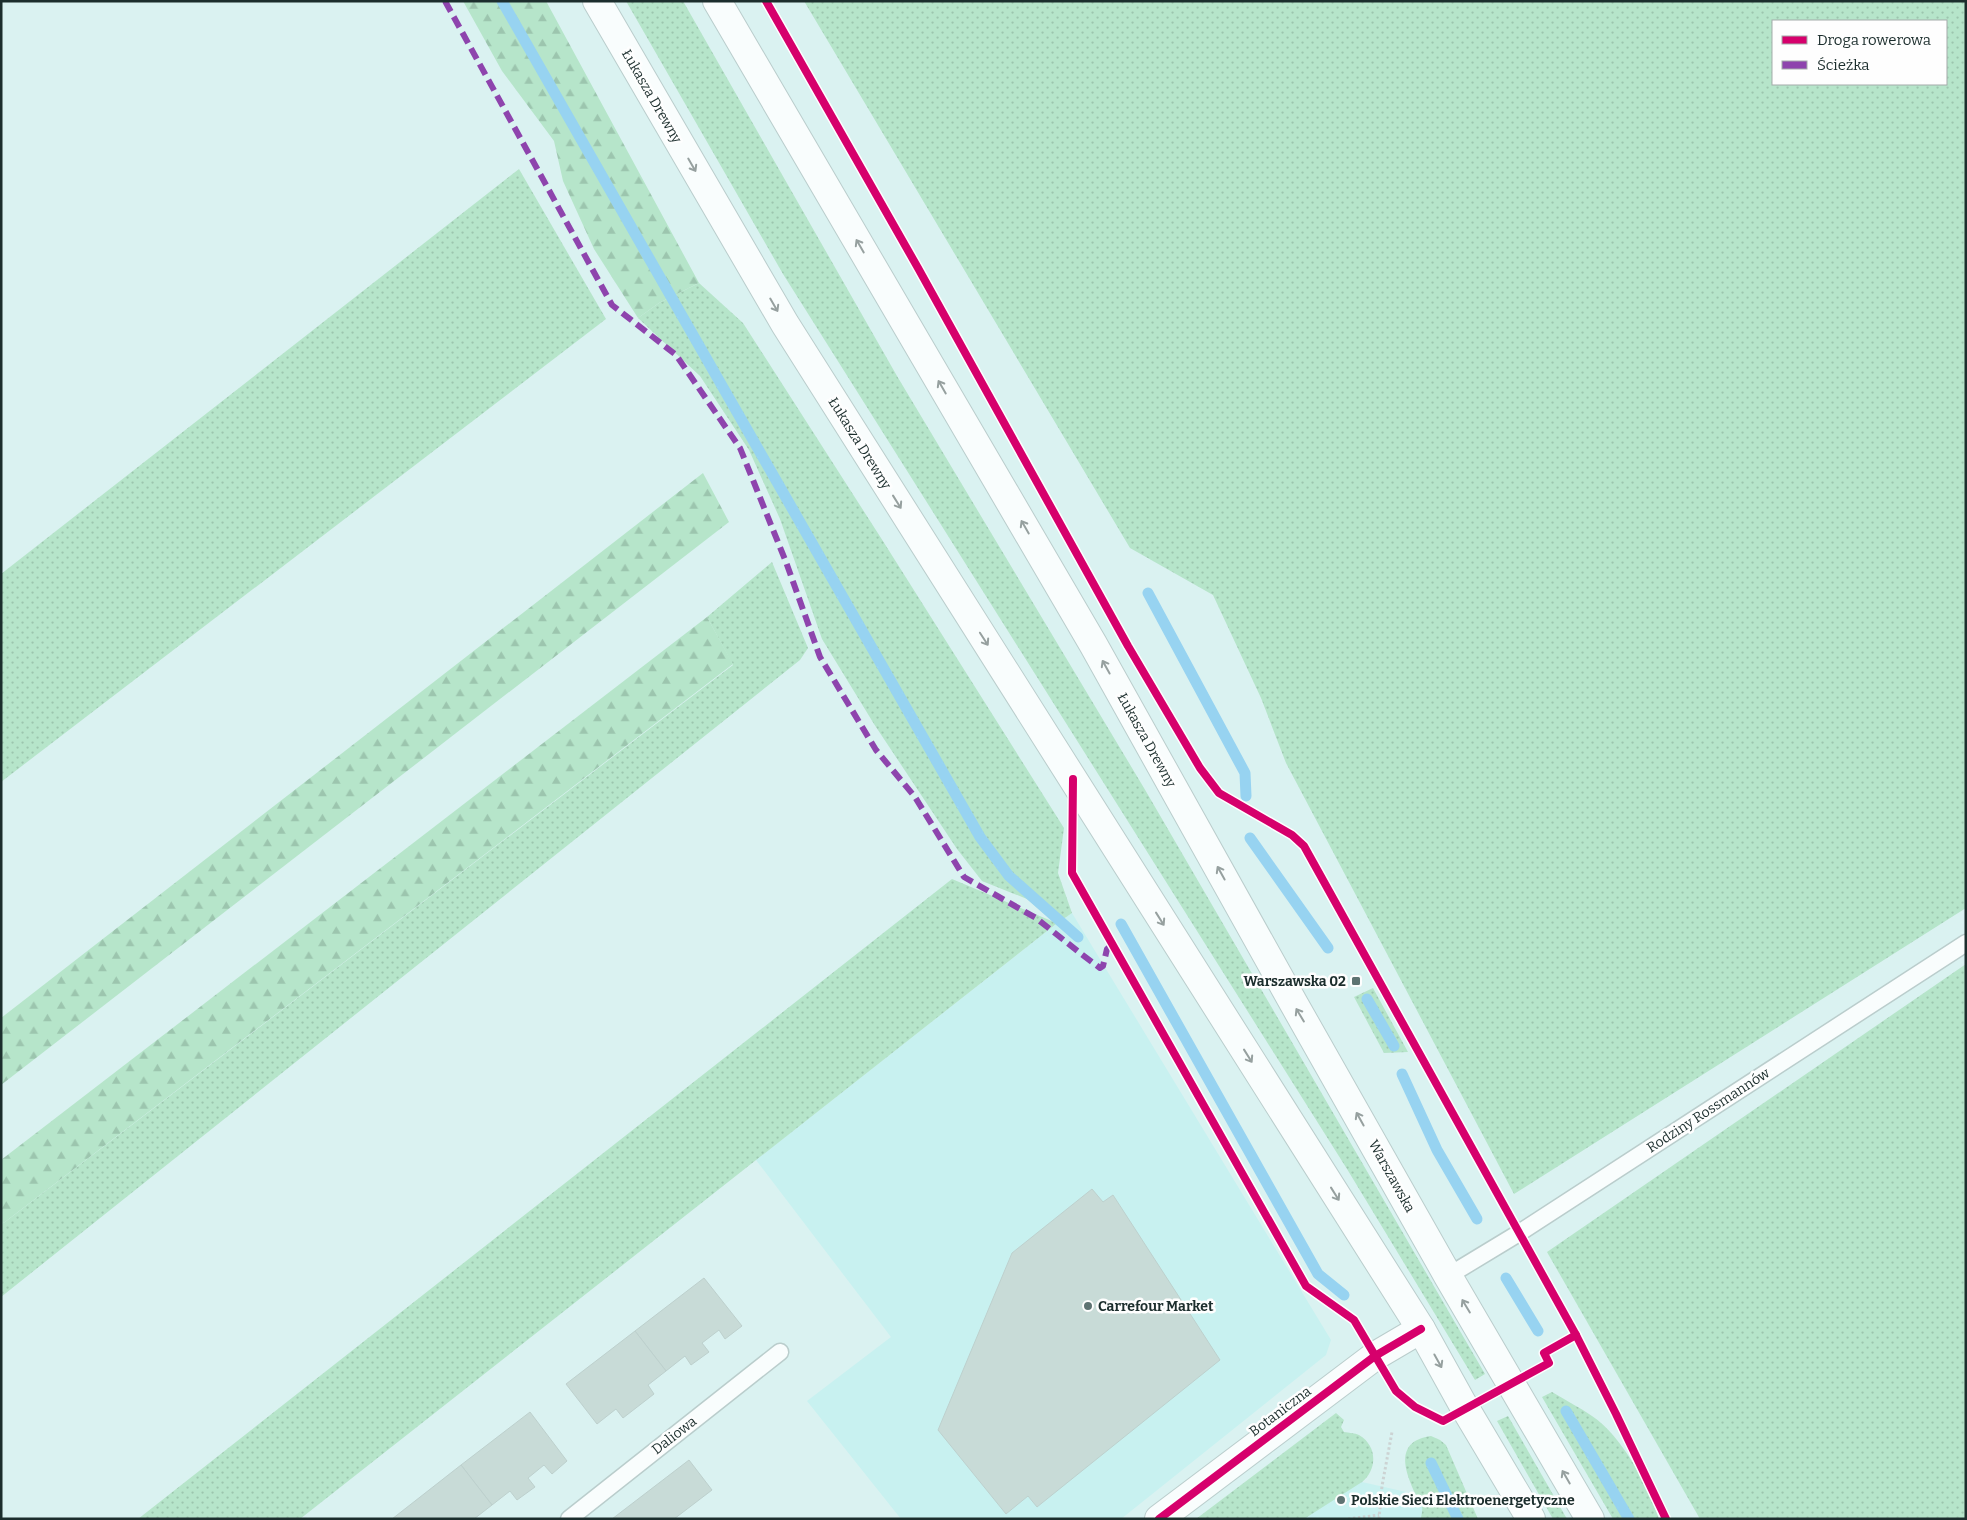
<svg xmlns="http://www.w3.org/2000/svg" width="1967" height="1520" font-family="Bitter,serif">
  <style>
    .built { fill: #c8f1f0 }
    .grass { fill: url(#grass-dots); fill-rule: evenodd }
    .forest { fill: url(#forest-firs) }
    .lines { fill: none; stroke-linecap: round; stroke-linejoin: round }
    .stream { stroke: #97d3f1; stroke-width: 11 }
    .building { fill: #c8dbd7; stroke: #bdd0cd }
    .service-casing { stroke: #bacdcc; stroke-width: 19 }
    .minor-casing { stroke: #bacdcc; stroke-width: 30 }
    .secondary-casing { stroke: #bacdcc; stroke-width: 30 }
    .path { stroke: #ccd3d3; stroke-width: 3; stroke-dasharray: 2.5 2.5; stroke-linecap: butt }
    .service { stroke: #f9fdfd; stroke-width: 16 }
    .minor { stroke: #f9fdfd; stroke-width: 28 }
    .secondary { stroke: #f9fdfd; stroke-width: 28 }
    .quiet { stroke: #8e44ad; stroke-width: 6; stroke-dasharray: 12 6; stroke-linecap: butt }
    .cycleway-casing { stroke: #fefefe; stroke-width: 11 }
    .cycleway { stroke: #d6006c; stroke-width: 8 }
    .oneway { stroke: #96a09f }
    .poi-dot { fill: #5e7372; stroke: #fefefe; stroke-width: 2 }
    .labels { text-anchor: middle; stroke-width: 5; stroke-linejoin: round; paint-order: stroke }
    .street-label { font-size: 14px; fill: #1c2e2d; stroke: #fefefe }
    .poi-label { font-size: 14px; font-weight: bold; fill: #1c2e2d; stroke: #fefefe; text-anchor: start }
  </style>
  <defs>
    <pattern id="grass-dots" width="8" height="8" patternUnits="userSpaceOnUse" patternTransform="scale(1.25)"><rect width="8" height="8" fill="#b6e5ca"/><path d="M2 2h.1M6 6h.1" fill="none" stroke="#9cc5ae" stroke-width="1.8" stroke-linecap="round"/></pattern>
    <pattern id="forest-firs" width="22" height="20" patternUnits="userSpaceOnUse" patternTransform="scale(1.25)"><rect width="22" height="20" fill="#b6e5ca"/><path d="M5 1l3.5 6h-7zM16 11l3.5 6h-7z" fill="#9cc5ae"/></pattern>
  </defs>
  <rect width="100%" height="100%" fill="#daf2f1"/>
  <g class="built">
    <path d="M1072,913L1331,1340L1326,1355L1121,1519H901L807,1401L891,1337L756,1160L1056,924Z"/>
    <path d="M1362,1482L1415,1494L1429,1519H1234Z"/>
  </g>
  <g class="grass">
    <path d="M626,1H683L897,376L1144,788L1485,1374L1475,1380L1347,1169L783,274Z"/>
    <path d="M804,1H1966V908L1514,1194L1286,763L1261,698L1213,595L1130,548ZM1773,21H1946V84H1773Z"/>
    <path d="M519,169L606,319L1,782V574Z"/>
    <path d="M699,283L743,323L881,538L1064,828L1058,873L1072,913L1056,924L300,1519H138L952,879L1054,922L1027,899L982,881L957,849L874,724L822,639L780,519L749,450L700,376L638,318L659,303Z"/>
    <path d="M772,562L808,648L800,660L1,1297V1225L733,665L707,617Z"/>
    <path d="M1966,964V1519H1700L1547,1252Z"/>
    <path d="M1373,988L1408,1052L1384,1053L1354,997Z"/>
    <path d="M1552,1392C1565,1400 1579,1407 1592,1416C1622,1436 1648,1485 1659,1519H1613L1542,1397Z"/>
    <path d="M1336,1413L1344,1420L1341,1427L1344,1432C1349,1433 1355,1433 1359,1435C1378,1446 1377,1470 1362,1482L1304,1519H1196Z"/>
    <path d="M1508,1416L1567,1519H1553L1497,1421Z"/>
    <path d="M1431,1436L1440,1440L1446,1445L1478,1519H1421C1421,1516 1423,1510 1422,1507C1422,1502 1417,1498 1415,1493C1404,1469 1395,1441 1431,1436Z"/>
  </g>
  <g class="forest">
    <path d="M463,1H546L699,283L659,303L638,318L594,249L563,181L554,141L502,71Z"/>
    <path d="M703,473L729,522L1,1085V1018Z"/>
    <path d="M707,617L733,664L1,1225V1160Z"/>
  </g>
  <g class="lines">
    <g class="stream">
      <path d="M502,1L980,837L1009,876L1078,937"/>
      <path d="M1148,593L1245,773L1246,796"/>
      <path d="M1250,838L1328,948"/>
      <path d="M1121,924L1318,1274L1344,1295"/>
      <path d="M1367,999L1394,1046"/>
      <path d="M1402,1074L1437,1150L1477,1219"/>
      <path d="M1506,1278L1538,1331"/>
      <path d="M1566,1411L1629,1519"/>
      <path d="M1431,1463L1458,1519"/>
    </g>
  </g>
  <g class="building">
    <path d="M1092,1189L1103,1202L1113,1195L1220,1360L1037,1507L1028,1496L1006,1514L938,1430L1012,1253Z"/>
    <path d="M704,1278L742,1326L725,1339L719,1330L702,1343L709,1352L691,1365L685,1356L666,1371L635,1331Z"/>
    <path d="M635,1331L666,1371L648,1385L654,1394L623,1418L616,1409L597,1424L566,1384Z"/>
    <path d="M530,1412L567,1461L552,1474L544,1465L528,1478L535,1487L517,1500L510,1491L492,1505L461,1465Z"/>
    <path d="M689,1460L712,1490L674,1519H612Z"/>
    <path d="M461,1465L492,1505L474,1519H392Z"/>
  </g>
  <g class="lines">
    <g class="service-casing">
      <g id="service">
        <path d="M1448,1276L1519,1233L1966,943"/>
        <path d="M569,1519L780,1352"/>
      </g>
    </g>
    <g class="minor-casing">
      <path id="minor" d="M1159,1519L1375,1356L1421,1329"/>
    </g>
    <g class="secondary-casing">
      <g id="secondary">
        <path d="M597,1L785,324L1421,1329L1462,1403L1531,1519"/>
        <path d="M717,1L1093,644L1294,1004L1448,1276L1590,1519"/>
      </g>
    </g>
    <g class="path">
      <path d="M1348,1519L1379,1515"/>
      <path d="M1379,1519L1382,1486L1392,1432"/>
    </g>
    <use href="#service" class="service"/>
    <use href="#minor" class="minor"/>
    <use href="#secondary" class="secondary"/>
    <path class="quiet" d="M445,1L612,305L676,355L740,448L786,562L820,657L876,750L915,797L964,877L1036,918L1080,953L1100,968L1103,966L1107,949L1113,944"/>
    <g class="cycleway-casing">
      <g id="cycleway">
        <path d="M766,1L918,268L1128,646L1200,768L1219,793L1292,835L1304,846L1576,1335L1616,1414L1666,1519"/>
        <path d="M1073,779L1072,873L1306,1286L1354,1320L1396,1391L1415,1407L1443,1421L1549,1363L1544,1353L1576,1335"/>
        <path d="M1159,1519L1375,1356L1421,1329"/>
      </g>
    </g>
    <use href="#cycleway" class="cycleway"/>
  </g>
  <defs><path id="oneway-shaft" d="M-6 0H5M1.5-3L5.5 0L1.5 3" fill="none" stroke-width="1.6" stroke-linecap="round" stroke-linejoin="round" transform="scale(1.25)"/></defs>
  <g class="oneway">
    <use href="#oneway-shaft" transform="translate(692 165) rotate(60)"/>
    <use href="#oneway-shaft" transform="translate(860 246) rotate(-120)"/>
    <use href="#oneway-shaft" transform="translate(774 305) rotate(60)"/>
    <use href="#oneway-shaft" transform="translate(942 387) rotate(-120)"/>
    <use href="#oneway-shaft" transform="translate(897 502) rotate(58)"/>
    <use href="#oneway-shaft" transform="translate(1025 527) rotate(-120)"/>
    <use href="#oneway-shaft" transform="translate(984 639) rotate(57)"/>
    <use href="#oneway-shaft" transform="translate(1106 667) rotate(-119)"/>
    <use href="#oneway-shaft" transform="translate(1221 873) rotate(-119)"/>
    <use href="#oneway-shaft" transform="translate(1160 919) rotate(58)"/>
    <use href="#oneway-shaft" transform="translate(1300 1015) rotate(-121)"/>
    <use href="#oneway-shaft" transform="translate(1248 1056) rotate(58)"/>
    <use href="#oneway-shaft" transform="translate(1360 1119) rotate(-119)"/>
    <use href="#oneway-shaft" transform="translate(1335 1194) rotate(58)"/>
    <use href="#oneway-shaft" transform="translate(1466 1306) rotate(-121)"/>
    <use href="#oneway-shaft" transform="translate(1438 1361) rotate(61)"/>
    <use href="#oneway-shaft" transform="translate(1566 1477) rotate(-120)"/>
  </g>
  <g class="poi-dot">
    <rect x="1351" y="976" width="10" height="10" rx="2.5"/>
    <circle cx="1088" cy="1306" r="5"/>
    <circle cx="1341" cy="1500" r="5"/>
  </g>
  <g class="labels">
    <g class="street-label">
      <text transform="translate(652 96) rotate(60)" y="5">Łukasza Drewny</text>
      <text transform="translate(860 443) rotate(58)" y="5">Łukasza Drewny</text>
      <text transform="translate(1147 740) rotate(61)" y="5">Łukasza Drewny</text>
      <text transform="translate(1708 1110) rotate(-33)" y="5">Rodziny Rossmannów</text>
      <text transform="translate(1392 1176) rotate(61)" y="5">Warszawska</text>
      <text transform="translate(1280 1411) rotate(-37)" y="5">Botaniczna</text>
      <text transform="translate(674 1435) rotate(-38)" y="5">Daliowa</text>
    </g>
    <g class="poi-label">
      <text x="1346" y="986" text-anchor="end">Warszawska 02</text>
      <text x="1098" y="1311">Carrefour Market</text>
      <text x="1351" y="1505">Polskie Sieci Elektroenergetyczne</text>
    </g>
  </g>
  <rect width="1967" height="1520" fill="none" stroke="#1c2e2d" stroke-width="5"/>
  <rect x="1772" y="20" width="175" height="65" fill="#fefefe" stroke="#a4abaa"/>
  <rect x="1782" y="36" width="25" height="8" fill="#d6006c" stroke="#a4abaa"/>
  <text x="1817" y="45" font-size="15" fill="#1c2e2d">Droga rowerowa</text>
  <rect x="1782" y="61" width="25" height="8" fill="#8e44ad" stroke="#a4abaa"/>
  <text x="1817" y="70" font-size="15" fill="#1c2e2d">Ścieżka</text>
</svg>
